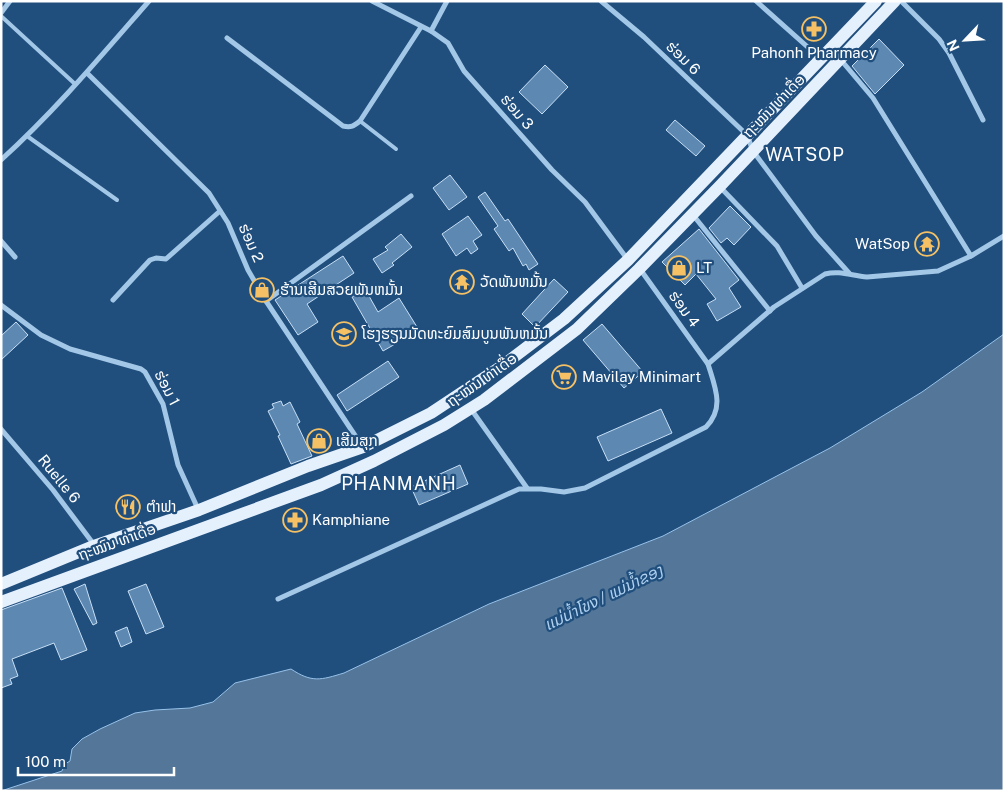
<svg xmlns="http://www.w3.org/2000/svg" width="1005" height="792" font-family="'Public Sans','Noto Sans Lao','Noto Sans Thai',sans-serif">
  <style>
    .water { fill: #537699; stroke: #97c2e9 }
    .building { fill: #5d88b1; stroke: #c7dff6 }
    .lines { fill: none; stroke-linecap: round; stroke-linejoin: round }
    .service { stroke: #a3c7e7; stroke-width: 4 }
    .minor { stroke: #a3c7e7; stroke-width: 5 }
    .primary { stroke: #e5f0fd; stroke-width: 12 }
    .labels { text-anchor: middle; stroke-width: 4.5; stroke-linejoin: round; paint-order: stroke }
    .poi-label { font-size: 15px; fill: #fff; stroke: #204f7e; text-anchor: start }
    .street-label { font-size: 15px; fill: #fff; stroke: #204f7e }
    .water-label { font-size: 16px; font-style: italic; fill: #afd0ef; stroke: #204f7e }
    .quarter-label { font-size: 18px; letter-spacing: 1px; fill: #fff; stroke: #204f7e }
  </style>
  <rect width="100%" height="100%" fill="#204f7e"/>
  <path class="water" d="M1004,334V791H1L62,771L65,764L70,761L72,749L82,739L100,729L135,713L155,710L190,708L213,702L235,683L291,669C312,683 321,680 344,673L489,604L663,536L830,448L922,392Z"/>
  <g class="building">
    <path d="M879,39L904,65L875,94L852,66Z"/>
    <path d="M545,65L568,87L542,114L519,92Z"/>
    <path d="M675,120L705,146L696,156L666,130Z"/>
    <path d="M450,175L467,197L449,210L433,188Z"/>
    <path d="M485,192L505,221L508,219L538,264L529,270L526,264L523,266L513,248L509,251L494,229L498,226L478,197Z"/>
    <path d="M730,206L751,227L734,245L727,238L721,243L709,228Z"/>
    <path d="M468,216L482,235L473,241L478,249L471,254L467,248L456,256L442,234Z"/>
    <path d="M699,229L739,280L729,288L741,307L717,321L707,304L716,299L696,274L685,285L662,262Z"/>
    <path d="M401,234L412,247L392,263L394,265L382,273L373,259L388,250L385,247Z"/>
    <path d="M343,256L354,273L307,304L318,322L298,335L275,300Z"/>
    <path d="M554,279L568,292L535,327L522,314Z"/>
    <path d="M365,289L378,312L399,298L417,327L396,342L397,343L383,351L352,297Z"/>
    <path d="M16,322L28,335L1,360V336Z"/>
    <path d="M602,324L643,372L624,388L583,340Z"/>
    <path d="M388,361L399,377L347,411L337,395Z"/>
    <path d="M281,401L283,406L290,402L300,422L297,424L312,456L291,464L278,436L280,435L268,411L274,408L272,404Z"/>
    <path d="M661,409L672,433L608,461L597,437Z"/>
    <path d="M460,465L468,484L419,505L411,487Z"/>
    <path d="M85,584L97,623L93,625L74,589Z"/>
    <path d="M146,584L164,627L146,634L128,591Z"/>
    <path d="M62,588L87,650L61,660L54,643L12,659L18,676L10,679L12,684L1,688V610Z"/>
    <path d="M127,627L132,642L121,647L115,632Z"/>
  </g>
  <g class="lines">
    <g class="service">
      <path d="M1,16L75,84"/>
      <path d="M360,121L396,149"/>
      <path d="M27,136L117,200"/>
    </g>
    <g class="minor">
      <path d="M372,1L431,31L448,43L464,71L552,170L585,202L628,260"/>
      <path d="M601,1L644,37L747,135L753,151L816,236L849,273"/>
      <path d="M756,1L820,58"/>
      <path d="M901,1L939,39L949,53L983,120"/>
      <path d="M1,13L10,1"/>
      <path d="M431,31L447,1"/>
      <path d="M227,38L343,126C351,128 354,126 360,121L421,27"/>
      <path d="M841,60L873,98L971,256"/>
      <path d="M87,73L209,193L228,223L248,270L266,301L362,446"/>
      <path d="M1,160C55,111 101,56 149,1"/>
      <path d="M720,187L777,246L802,288"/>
      <path d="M693,215L770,311"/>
      <path d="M1,241L15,257"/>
      <path d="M640,269L708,364"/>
      <path d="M113,300L150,260L156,258L166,259L220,211"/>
      <path d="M266,301L411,196"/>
      <path d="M1,305L41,335L70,349L141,369L145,372L163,404L178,465L198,509"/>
      <path d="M471,409L527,488"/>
      <path d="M1,429L53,490L95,546"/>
      <path d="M278,599L519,489H541L564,492L585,488L706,427C725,408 715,387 708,364L774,307L825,274C840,270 852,276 867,277L938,271L971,256L1004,236"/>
    </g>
    <g class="primary">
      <path d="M1,584L91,547L199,510L308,466L363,447L431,413L502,366L564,319L628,260L876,1"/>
      <path d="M1,602L321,485L374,461L444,425L484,400L577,329L639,269L720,186L895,1"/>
    </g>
  </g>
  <defs>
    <g id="pharmacy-ring" transform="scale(1.25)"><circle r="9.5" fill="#204f7e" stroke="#f5c164" stroke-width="1.5"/><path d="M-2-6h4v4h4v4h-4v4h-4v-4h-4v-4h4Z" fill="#f5c164"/></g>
    <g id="temple-ring" transform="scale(1.25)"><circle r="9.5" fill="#204f7e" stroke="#f5c164" stroke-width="1.5"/><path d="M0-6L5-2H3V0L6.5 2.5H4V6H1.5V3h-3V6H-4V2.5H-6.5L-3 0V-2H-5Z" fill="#f5c164"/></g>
    <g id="shop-ring" transform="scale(1.25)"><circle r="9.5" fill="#204f7e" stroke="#f5c164" stroke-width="1.5"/><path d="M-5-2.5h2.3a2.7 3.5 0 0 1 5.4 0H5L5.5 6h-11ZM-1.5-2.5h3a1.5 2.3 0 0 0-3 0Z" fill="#f5c164"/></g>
    <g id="school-ring" transform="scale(1.25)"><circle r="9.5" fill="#204f7e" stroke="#f5c164" stroke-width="1.5"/><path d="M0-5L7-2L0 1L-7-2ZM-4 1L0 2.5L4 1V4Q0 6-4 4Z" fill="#f5c164"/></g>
    <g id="supermarket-ring" transform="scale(1.25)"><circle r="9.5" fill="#204f7e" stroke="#f5c164" stroke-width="1.5"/><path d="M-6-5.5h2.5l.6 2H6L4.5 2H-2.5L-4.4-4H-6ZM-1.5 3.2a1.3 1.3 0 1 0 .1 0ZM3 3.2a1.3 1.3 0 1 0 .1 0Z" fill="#f5c164"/></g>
    <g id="restaurant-ring" transform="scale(1.25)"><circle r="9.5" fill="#204f7e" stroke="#f5c164" stroke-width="1.5"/><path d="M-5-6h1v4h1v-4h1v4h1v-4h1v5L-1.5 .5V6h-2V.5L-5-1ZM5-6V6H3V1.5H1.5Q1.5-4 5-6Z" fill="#f5c164"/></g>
  </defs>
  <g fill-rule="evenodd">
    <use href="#pharmacy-ring" x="814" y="29"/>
    <use href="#temple-ring" x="927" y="244"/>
    <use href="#shop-ring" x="679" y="268"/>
    <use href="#temple-ring" x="462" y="282"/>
    <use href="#shop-ring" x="262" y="290"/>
    <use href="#school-ring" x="344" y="334"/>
    <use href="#supermarket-ring" x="564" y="377"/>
    <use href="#shop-ring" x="319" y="441"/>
    <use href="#restaurant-ring" x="128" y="507"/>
    <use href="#pharmacy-ring" x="295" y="520"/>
  </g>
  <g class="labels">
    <g class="poi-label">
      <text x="814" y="58" text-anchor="middle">Pahonh Pharmacy</text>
      <text x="910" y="249" text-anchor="end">WatSop</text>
      <text x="696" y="273">LT</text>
      <text x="480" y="287">ວັດພັນຫມັ້ນ</text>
      <text x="280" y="295">ຮ້ານເສີມສວຍພັນຫມັ້ນ</text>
      <text x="362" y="339">ໂຮງຮຽນມັດທະຍົມສົມບູນພັນຫມັ້ນ</text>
      <text x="582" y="382">Mavilay Minimart</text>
      <text x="336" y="446">ເສີມສຸກ</text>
      <text x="146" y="512">ຕຳຟາ</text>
      <text x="312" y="525">Kamphiane</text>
    </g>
    <g class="street-label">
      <text transform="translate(683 58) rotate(44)" y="5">ຮ່ອມ 6</text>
      <text transform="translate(774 106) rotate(-46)" y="5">ຖະໝົນ ທ່າເດື່ອ</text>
      <text transform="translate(517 112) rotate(49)" y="5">ຮ່ອມ 3</text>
      <text transform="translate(251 243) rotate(66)" y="5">ຮ່ອມ 2</text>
      <text transform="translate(684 309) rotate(54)" y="5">ຮ່ອມ 4</text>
      <text transform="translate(482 380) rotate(-35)" y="5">ຖະໝົນ ທ່າເດື່ອ</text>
      <text transform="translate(167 388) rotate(63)" y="5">ຮ່ອມ 1</text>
      <text transform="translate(59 479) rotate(51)" y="5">Ruelle 6</text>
      <text transform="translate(117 542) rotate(-20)" y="5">ຖະໝົນ ທ່າເດື່ອ</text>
    </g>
    <g class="water-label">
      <text transform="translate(603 597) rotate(-26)" y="6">แม่น้ำโขง / ແມ່ນ້ຳຂອງ</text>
    </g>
    <g class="quarter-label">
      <text x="805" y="161">WATSOP</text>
      <text x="399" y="490">PHANMANH</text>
    </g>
  </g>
  <rect width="1005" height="792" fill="none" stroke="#ffffff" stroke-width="5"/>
  <g transform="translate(965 40) rotate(245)" stroke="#204f7e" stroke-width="4" paint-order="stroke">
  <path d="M0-4L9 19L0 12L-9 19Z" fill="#ffffff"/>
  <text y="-8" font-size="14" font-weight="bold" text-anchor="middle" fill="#ffffff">N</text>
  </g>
  <path d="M18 767v8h156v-8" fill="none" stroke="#ffffff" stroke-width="2.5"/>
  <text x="25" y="767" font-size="15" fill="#ffffff" stroke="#204f7e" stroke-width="4" paint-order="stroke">100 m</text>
</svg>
